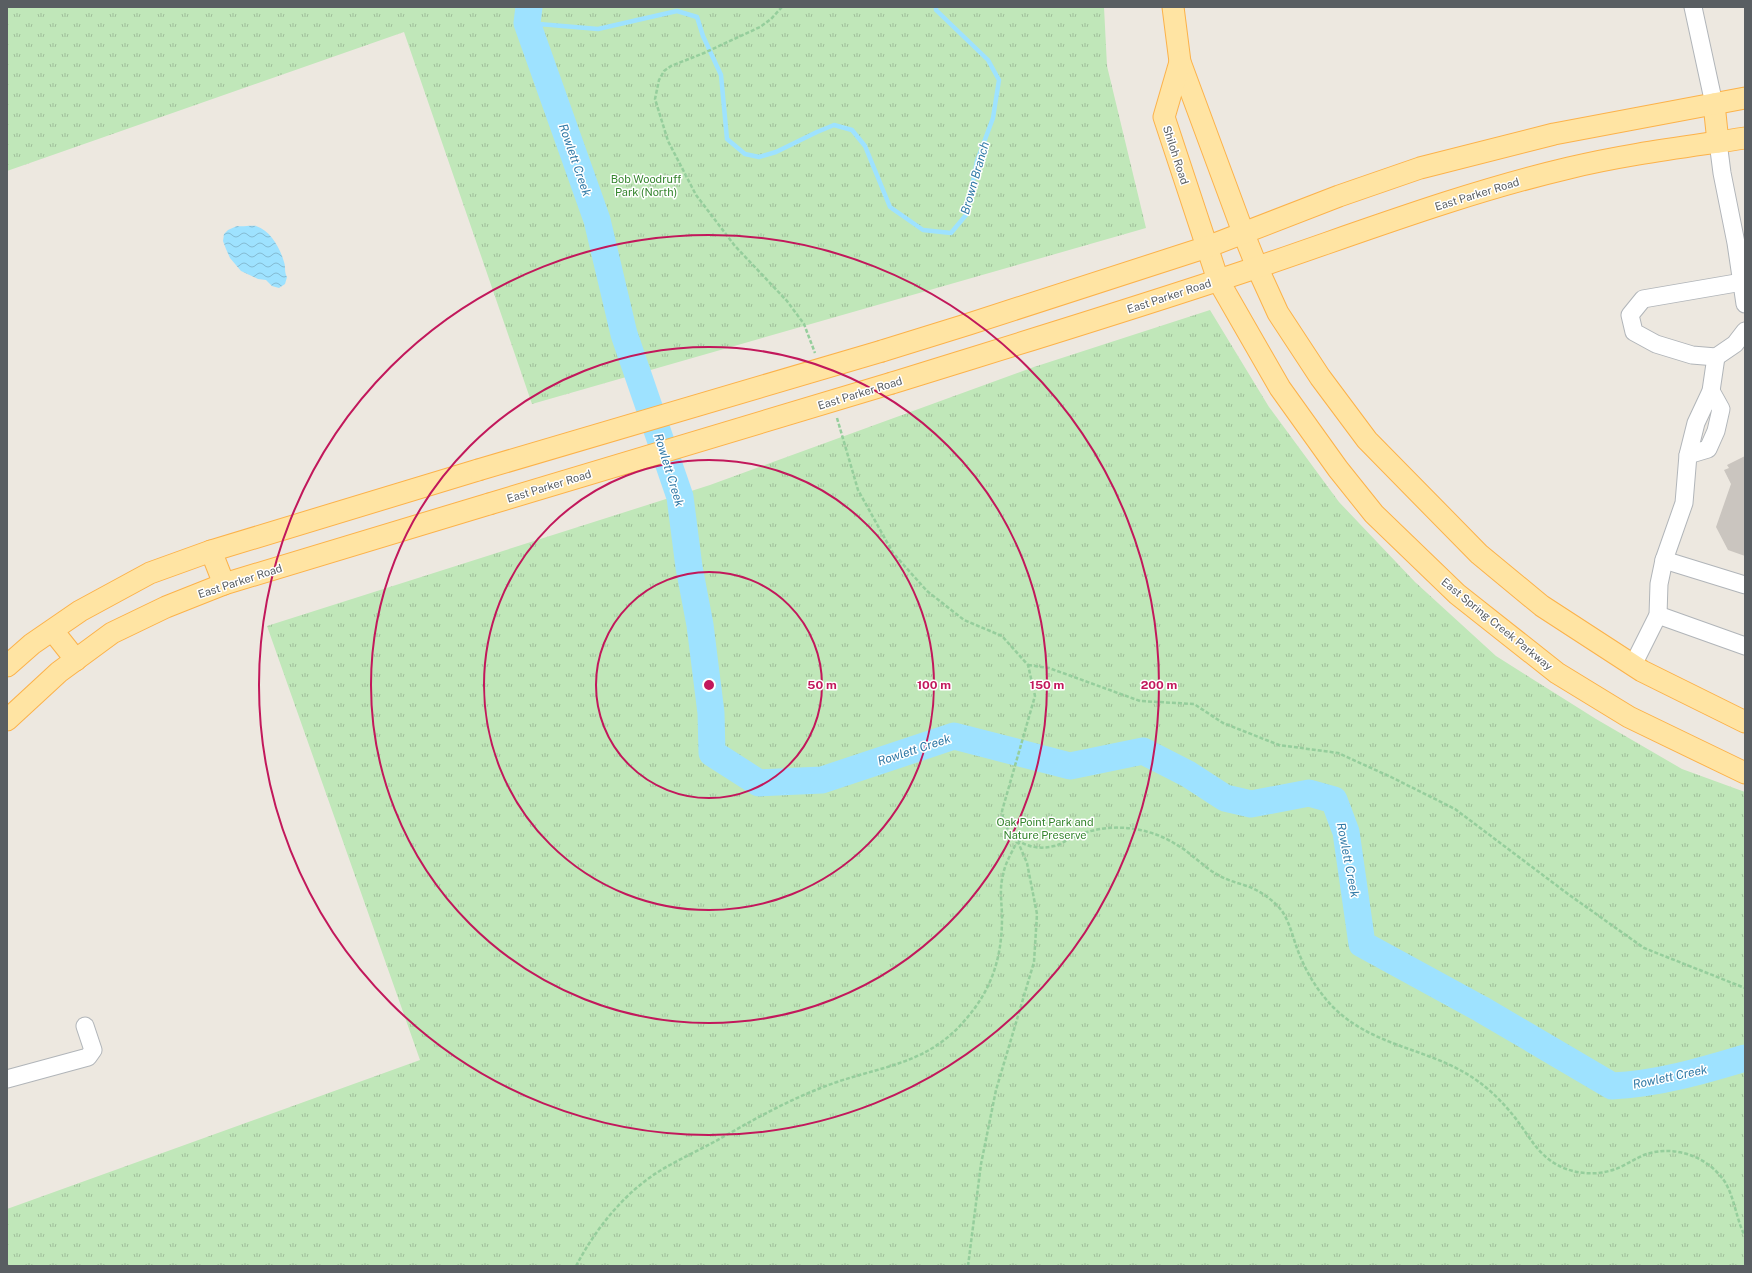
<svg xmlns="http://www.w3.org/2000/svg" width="1752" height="1273" font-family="'Public Sans',sans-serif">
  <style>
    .park { fill: url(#park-tufts) }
    .water { fill: url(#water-waves) }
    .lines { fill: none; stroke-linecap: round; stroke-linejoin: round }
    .stream { stroke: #9ee2ff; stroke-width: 4.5 }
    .river { stroke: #9ee2ff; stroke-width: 27 }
    .building { fill: #cac5bf }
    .minor-casing { stroke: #b1b5b9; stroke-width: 19 }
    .major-casing { stroke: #fcb24a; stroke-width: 23 }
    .path { stroke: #95ce9c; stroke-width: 2.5; stroke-dasharray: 4 2; stroke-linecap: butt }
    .minor { stroke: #fff; stroke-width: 17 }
    .major { stroke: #ffe4a3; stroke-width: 21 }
    .major-bridge-casing { stroke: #fcb24a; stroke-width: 23; stroke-linecap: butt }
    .major-bridge { stroke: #ffe4a3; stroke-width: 21 }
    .ring { fill: none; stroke: #c2185b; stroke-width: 2 }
    .labels { text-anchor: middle; stroke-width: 3; stroke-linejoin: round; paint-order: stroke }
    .street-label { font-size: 11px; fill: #595e62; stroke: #fff }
    .park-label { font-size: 11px; fill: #35852e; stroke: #fff }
    .water-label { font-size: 12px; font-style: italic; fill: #3079a6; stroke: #fff }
    .centre { fill: #c2185b; stroke: #fff; stroke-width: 2 }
    .ring-label { font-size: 12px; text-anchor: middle; font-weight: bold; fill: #c2185b; stroke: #fff; stroke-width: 3; stroke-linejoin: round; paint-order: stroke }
  </style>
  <defs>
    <pattern id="park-tufts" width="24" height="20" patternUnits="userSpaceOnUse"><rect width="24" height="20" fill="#c0e7b9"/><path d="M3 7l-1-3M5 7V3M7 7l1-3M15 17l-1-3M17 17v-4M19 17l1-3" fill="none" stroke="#9fbe9a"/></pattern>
    <pattern id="water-waves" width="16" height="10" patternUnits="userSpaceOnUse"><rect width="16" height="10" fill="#9ee2ff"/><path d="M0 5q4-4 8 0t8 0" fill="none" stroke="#84bad2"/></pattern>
  </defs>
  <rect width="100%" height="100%" fill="#ede8e0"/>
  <g class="park">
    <path d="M7,7H1104L1107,66L1146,228L532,404L404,32L7,171Z"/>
    <path d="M1210,310L1269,407L1339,502L1415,582L1496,656L1596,719L1682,769L1745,792V1266H8L7,1209L420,1060L267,626L710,485L1034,367Z"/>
  </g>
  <path class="water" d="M237,226C242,227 252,225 256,226C271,231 280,248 284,262C286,267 284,272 287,277L285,284L279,288L272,286L266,280L258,279L241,271L230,258L226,249L223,241L224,234L228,230Z"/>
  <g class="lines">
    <path class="stream" d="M527,23L598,29L677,11L697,17L703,36L721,75L727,139L745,154L759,157L776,152L817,132L834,125L852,130L865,146L890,207L923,230L951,233L966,215L977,161L993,118L999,80L988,60L936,10V7"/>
    <path class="river" d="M529,7L527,23L597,220L624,334L680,497L689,567L700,625L711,713L712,753L759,783L822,780L954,736L1070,766L1143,751L1188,774L1225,798L1251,804L1309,793L1334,800L1346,832L1362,944L1481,1009L1612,1086C1657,1084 1702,1071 1745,1058"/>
  </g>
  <path class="building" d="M1745,456V556L1728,550L1716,527L1731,484L1724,470L1729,468L1727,465Z"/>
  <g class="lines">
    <g class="minor-casing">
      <g id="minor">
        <path d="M1693,7L1714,104"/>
        <path d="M1718,142L1722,173L1736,243L1745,304"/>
        <path d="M1742,282L1643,299L1630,315L1634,332L1656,344L1692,355L1716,357L1735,344L1745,331"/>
        <path d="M1688,455L1708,449L1716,431L1721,409L1711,391"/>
        <path d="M1664,560L1745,585"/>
        <path d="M1658,615L1745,646"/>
        <path d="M1633,665L1658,615L1659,584L1664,560L1684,503L1688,455L1696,423L1711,391L1716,357"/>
        <path d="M7,1079L88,1057L93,1050L85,1026"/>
      </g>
    </g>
    <g class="major-casing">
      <g id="major">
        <path d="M1173,7L1180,62L1243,232L1257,267L1278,313L1320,377L1367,440L1479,554L1542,606L1642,671L1745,722"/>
        <path d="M1180,62L1164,117L1218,280L1280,388L1338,469L1374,514L1457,594L1557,673L1629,717L1745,773"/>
        <path d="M1714,104L1718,142"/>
        <path d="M882,351L969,324L1207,247L1339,196L1420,168L1554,134L1745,98"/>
        <path d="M892,383C1014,345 1137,308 1258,267C1361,232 1463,193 1569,168C1627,154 1686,147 1745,138"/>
        <path d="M211,551L224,584"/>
        <path d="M53,631L76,660"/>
        <path d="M7,666L32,644L80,611L150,573L211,551L478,470"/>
        <path d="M7,720L59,672L112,633L166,607L224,584L489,504"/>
      </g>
    </g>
    <g class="path">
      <path d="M782,7L771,19L760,27L704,53L671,66L664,71L659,80L655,99L668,141L696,195L735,246L787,301L804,324L815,353"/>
      <path d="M837,418L858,490L893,553L927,591L964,620L1002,636L1028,665L1035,696L1002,811C1004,837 1028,853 1054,846C1060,845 1065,841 1071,838C1083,833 1095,829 1108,828C1132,826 1157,832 1177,845C1193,854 1204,868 1220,876C1229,881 1238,883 1247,886C1261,891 1273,900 1282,911C1290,923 1293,938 1298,951C1306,972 1318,992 1334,1008C1376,1049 1433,1048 1479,1082C1494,1093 1508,1108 1519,1123C1530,1138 1538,1153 1554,1163C1570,1173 1591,1176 1609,1171C1622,1168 1632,1160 1644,1155C1673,1144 1708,1156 1725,1182C1735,1199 1736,1219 1745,1236"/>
      <path d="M1028,665L1049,668L1140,701L1194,704L1223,723L1279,745L1338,753L1391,777L1455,809L1568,894L1644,948L1745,988"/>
      <path d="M576,1266C595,1230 623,1194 658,1172C679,1159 702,1149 723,1137C760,1116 796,1096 837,1082C887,1065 929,1063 966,1019C992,989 1002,957 1002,918C1002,903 999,890 1003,875C1005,863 1012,852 1017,842"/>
      <path d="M968,1266L981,1164L996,1090L1034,962L1037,914L1027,863L1018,842"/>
    </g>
    <use href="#minor" class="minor"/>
    <use href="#major" class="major"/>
    <g class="major-bridge-casing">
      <g id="major-bridge">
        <path d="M478,470L882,351"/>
        <path d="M489,504L892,383"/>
      </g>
    </g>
    <use href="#major-bridge" class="major-bridge"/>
  </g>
  <g class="ring">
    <circle cx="709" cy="685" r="113"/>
    <circle cx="709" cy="685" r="225"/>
    <circle cx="709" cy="685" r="338"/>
    <circle cx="709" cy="685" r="450"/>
  </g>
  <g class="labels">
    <g class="street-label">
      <text transform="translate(1176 155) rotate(72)" y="4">Shiloh Road</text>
      <text transform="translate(1477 194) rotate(-17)" y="4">East Parker Road</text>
      <text transform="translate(1169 296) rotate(-18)" y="4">East Parker Road</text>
      <text transform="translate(860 393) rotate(-17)" y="4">East Parker Road</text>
      <text transform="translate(549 486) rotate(-17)" y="4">East Parker Road</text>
      <text transform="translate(240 581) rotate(-18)" y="4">East Parker Road</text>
      <text transform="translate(1497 624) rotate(39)" y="4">East Spring Creek Parkway</text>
    </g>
    <g class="park-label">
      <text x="646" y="183">Bob Woodruff<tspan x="646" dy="13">Park (North)</tspan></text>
      <text x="1045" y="826">Oak Point Park and<tspan x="1045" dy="13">Nature Preserve</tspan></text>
    </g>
    <g class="water-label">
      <text transform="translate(575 160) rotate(71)" y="4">Rowlett Creek</text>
      <text transform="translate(975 178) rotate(-74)" y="4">Brown Branch</text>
      <text transform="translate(669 470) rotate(73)" y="4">Rowlett Creek</text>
      <text transform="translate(914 750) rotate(-18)" y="4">Rowlett Creek</text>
      <text transform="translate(1348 860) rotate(79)" y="4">Rowlett Creek</text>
      <text transform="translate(1670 1077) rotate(-12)" y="4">Rowlett Creek</text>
    </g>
  </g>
  <circle cx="709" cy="685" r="6" class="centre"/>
  <g class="ring-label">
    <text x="822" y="689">50 m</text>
    <text x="934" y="689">100 m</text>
    <text x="1047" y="689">150 m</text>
    <text x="1159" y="689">200 m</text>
  </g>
  <rect width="1752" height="1273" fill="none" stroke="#595e62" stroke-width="16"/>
</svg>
